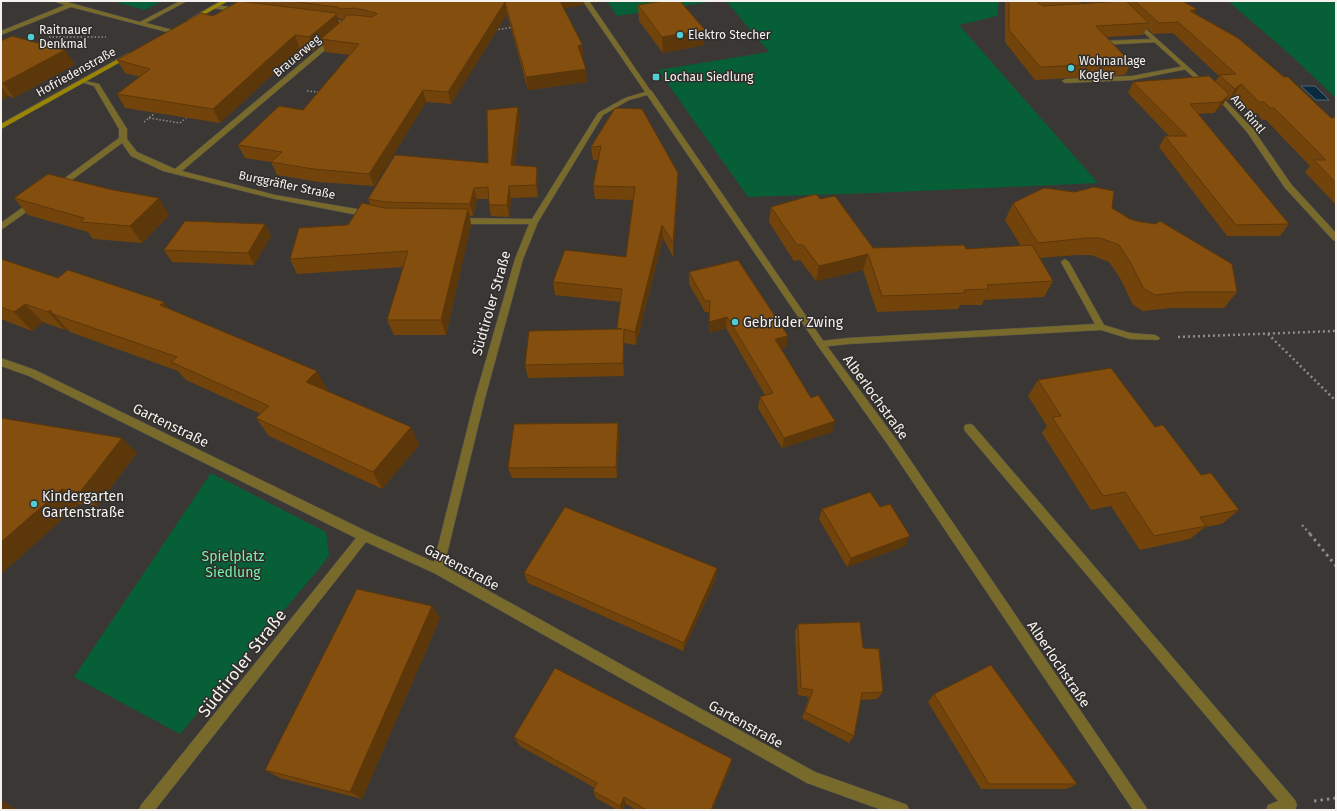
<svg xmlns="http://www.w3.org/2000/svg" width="1337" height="811" font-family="'Fira Sans',sans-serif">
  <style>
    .green { fill: #075f37 }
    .water { fill: #092b3d; stroke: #506672 }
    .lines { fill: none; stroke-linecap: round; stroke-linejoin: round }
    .service-casing { stroke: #595552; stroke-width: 1 }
    .minor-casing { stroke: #595552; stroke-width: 1 }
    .secondary-casing { stroke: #595552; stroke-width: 1 }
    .path-far2 { stroke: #908c8a; stroke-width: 1.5; stroke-dasharray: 1.5 2; stroke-linecap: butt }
    .path-far1 { stroke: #908c8a; stroke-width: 2.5; stroke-dasharray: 2 3; stroke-linecap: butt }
    .path { stroke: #908c8a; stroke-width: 3; stroke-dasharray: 2.5 4; stroke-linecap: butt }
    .service { fill: #776a2b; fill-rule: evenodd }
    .minor { fill: #776a2b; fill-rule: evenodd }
    .secondary { fill: #9a8501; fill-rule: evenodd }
    .wall { fill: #72440c; fill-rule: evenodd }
    .shaded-wall { fill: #5c370a }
    .building { fill: #844f0e; stroke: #5c370a }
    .poi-dot { fill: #52cdd0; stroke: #302d2a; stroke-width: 1.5 }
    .labels { text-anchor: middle; stroke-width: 3; stroke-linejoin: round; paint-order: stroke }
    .far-poi-label { font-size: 12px; fill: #f4f1ef; stroke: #302d2a; text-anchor: start }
    .far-street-label { font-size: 12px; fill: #f4f1ef; stroke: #302d2a }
    .street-label { font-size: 14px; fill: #f4f1ef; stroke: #302d2a }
    .poi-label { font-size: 14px; fill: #f4f1ef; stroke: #302d2a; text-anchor: start }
    .park-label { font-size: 14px; fill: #70f5aa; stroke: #302d2a }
    .near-street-label { font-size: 17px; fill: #f4f1ef; stroke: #302d2a }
  </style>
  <rect width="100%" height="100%" fill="#3b3734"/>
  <g class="green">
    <path d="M111,1H162L145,10Z"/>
    <path d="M607,1H716L617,16Z"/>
    <path d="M726,1H999L997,16L959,25L1098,183L873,193L748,197L658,70L769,52Z"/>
    <path d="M1228,1H1336V98L1286,51Z"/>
    <path d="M211,473L326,532L329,555L322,565L180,734L74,677Z"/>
  </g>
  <path class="water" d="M1301,86H1315L1329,100H1316Z"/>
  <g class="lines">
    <g class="service-casing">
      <g id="service">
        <path d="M53,1H63L140,22L180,1H187L146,23L173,30V32L171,33L71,7L1,35V31L65,5Z"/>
        <path d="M1155,39L1157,40V42L1100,45L1097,43L1100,41Z"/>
        <path d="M1185,66L1187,67V69L1132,80L1065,83L1062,81L1065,79L1132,76Z"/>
        <path d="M1065,259L1069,262L1104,325L1130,333L1155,335L1160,338L1158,340L1130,339L1101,330L848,344L821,347L816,344L821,341L848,338L1095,324L1061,262Z"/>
        <path d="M969,424L973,425L1295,800L1297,805L1295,810H1266L1268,805L1278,801L965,431L964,428L965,425Z"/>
      </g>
    </g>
    <g class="minor-casing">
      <g id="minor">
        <path d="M583,1H589L650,90L652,91L653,93L824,342L896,439L1148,810H1133L888,445L818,346L647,95L629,100L603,115L538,222L523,259L485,398L444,566L815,772L902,803L907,805L909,810H882L807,783L434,573L366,542L155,810H139L141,805L356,538L29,376L1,366V358L35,370L368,532L434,562L475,398L515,259L529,224H458L454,221L458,218L532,219L598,113L625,98L645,92Z"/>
        <path d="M214,5L240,8L243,10L240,12L212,8L211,7Z"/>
        <path d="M325,18L343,21L348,24V29L324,51L182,171L275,195L368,211L372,214L371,216L368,217L275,199L163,171L131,156L122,143L61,188H55L54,186L119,138V129L94,86L81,82V80L99,84L127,129V139L137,152L175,169L342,29V25L340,24L323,21V19Z"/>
        <path d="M1133,21H1137L1224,99L1253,129L1291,184L1336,233V241L1333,240L1285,188L1247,132L1220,101L1133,23Z"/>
        <path d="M32,201H35L39,203L1,230V223Z"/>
      </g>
    </g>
    <g class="secondary-casing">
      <g id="secondary">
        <path d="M221,1H228L193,21L188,20Z"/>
        <path d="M129,53L132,55L131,56L1,129V124Z"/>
      </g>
    </g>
    <g class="path-far2">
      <path d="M495,30L514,27"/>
      <path d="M49,37H106"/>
      <path d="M307,91L320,92"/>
      <path d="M149,118L180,123L186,118"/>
      <path d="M144,122L155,113"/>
    </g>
    <g class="path-far1">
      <path d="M1268,334L1336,401"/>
      <path d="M1178,337L1336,331"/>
      <path d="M1302,525L1311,535"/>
    </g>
    <g class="path">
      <path d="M1310,534L1336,566"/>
      <path d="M1314,801L1336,798"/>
    </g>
    <use href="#service" class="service"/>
    <use href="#minor" class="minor"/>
    <use href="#secondary" class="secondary"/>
  </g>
  <g class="wall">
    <path d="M252,1H583L584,5L563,8L582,44L583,56L582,57L587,82L528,90L507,14L451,104L426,102L374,186L319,182L277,175L271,162L245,158L238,145L303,110L350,55L325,52L322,43L314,50L300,49L220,123L125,108L117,94L140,77L125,73L117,60L213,16L253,2ZM338,18L341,19L343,20L339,23Z"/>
    <path d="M1005,1H1082L1081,3L1119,1H1182L1194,13L1331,118L1336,117V205L1305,172L1310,166L1266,120H1262L1257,113H1251L1234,95L1228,101L1226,99L1222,106L1214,113L1198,114L1289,224L1280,236H1227L1159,147L1165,136H1169L1128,93L1133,82H1215L1219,76L1173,33L1153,34L1147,28L1143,35L1106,37L1131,63L1125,75L1035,80L1005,42Z"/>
    <path d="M638,5L704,45L663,53L639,21Z"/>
    <path d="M1,41L75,64L14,98L8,96L1,101Z"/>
    <path d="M615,108L678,186L673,257L663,238L636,345L624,343V376L528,378L525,365L617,329L620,302L555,295L553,282L626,257L633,200L595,199L593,186L598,160H593L591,147Z"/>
    <path d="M520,119L515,165L537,167L538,179V197L511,198L509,217L491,216L489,205V199H477L473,216H469L471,224L446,335H394L387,320L404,267L297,274L290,259L348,225L370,205L368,199L488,163Z"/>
    <path d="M14,198L169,215L142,243L93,239L88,232L28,215Z"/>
    <path d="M820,199L873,248L966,249L1021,246L1005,220L1013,203L1112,208L1237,292L1224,308H1172L1143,311L1133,305L1120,278L1109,262L1091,255H1077L1040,258L1053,281L1044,297L984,300L982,305H960L958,309L877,312L863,270L816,281L800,260L794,261L769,222L771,207Z"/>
    <path d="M265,224L271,236L254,265L172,262L164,250Z"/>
    <path d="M1,259L58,278L164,302L168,308L327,389L326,391L411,427L419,445L382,489L269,436L256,418L261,414L186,380L178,371L70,332L67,329L65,330L43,322L32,331L1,319Z"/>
    <path d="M689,272L788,336L786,347L781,349L811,398L835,421L832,432L782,448L758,408L760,397L765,395L726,328L709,333L710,313L705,312L689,284Z"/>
    <path d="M1038,380L1155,427L1201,475L1239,510L1222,524L1205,527L1190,539L1140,550L1111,506L1091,510L1042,433L1047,426L1028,396Z"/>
    <path d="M1,418L137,453L97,506L79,504L1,574Z"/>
    <path d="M619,434L617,478H512L508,468Z"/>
    <path d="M822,509L905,546L847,567L819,519Z"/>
    <path d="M717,568L716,578L683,651L528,583L524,573Z"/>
    <path d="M432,606L440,618L362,799L280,778L265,770Z"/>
    <path d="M798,624L863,648L883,692L877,699L861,700L854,736L849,743L802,718L809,697L798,695L795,632Z"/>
    <path d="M934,694L1077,784L1066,789H981L928,702Z"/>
    <path d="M514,737L730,767L712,810H636L626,804L623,810H617L596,798L593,791L595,788L520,746Z"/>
  </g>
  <g class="shaded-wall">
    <path d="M558,1H583L584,5L559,9Z"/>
    <path d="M592,1H608L592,3Z"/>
    <path d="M505,2L507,14L451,104L448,92Z"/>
    <path d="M1197,9L1191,20L1190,11Z"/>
    <path d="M336,13L340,26L321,39L322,43L314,50L309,37Z"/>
    <path d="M705,30L704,45L663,53L662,37Z"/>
    <path d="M295,35L300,49L220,123L213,109Z"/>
    <path d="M582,44L583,56L579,59L578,46Z"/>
    <path d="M65,50L75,64L14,98L3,83Z"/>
    <path d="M586,69L587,82L528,90L526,77Z"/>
    <path d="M1241,84L1234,95L1228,101L1235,89Z"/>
    <path d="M1,86L8,96L1,101Z"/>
    <path d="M423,90L426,102L374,186L369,174Z"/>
    <path d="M1229,95L1222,106L1214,113L1221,102Z"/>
    <path d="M518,107L520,119L514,177L511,165Z"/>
    <path d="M537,167L538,179V197L536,185Z"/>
    <path d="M678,173V186L673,257V243Z"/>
    <path d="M509,186L511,198L509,217L507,205Z"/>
    <path d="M474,188L477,199L473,216L470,204Z"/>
    <path d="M159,198L169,215L142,243L130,226Z"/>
    <path d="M468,209L471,224L446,335L441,320Z"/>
    <path d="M265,224L271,236L254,265L248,253Z"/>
    <path d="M662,225L663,238L636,345L635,332Z"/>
    <path d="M868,254L863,270L816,281L819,266Z"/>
    <path d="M164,302L178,320L160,305Z"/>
    <path d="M25,304L43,322L32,331L14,312Z"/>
    <path d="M50,310L67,329L65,330L48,312Z"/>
    <path d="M727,317L726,328L709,333V322Z"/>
    <path d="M624,329V376L623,363Z"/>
    <path d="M788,336L786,347L773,351L775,339Z"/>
    <path d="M317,371L327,389L316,400L306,382Z"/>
    <path d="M835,421L832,432L782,448L784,438Z"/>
    <path d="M618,423L619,434L617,478L616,467Z"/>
    <path d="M411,427L419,445L382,489L373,472Z"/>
    <path d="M122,438L137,453L97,506L80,492Z"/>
    <path d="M62,489L79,504L1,574V542Z"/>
    <path d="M910,536L905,546L847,567L851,558Z"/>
    <path d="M717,568L716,578L683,651L684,643Z"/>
    <path d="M432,606L440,618L362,799L350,792Z"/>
    <path d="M732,759L730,767L712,810H711Z"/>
    <path d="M624,797L626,804L623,810H621L620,806Z"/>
    <path d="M1,800L17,810H3L1,809Z"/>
  </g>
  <g class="building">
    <path d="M239,1L336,13V15L309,37L295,35L213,109L117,94L150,69L117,60L201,13L213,16Z"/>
    <path d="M289,1H560L582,44L578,46L586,69L526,77L505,2L448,92L423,90L369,174L313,169L271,162L282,152L238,145L279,106L303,110L359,44L321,39L345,18V15H354L372,17L377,14L376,13L355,8L341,9L337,7Z"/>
    <path d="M664,1H680L705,30L662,37L638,5Z"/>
    <path d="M1009,1H1040L1038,3L1043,6L1126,1L1149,23L1096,26L1131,63L1040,67L1009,30Z"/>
    <path d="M1135,1H1182L1197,9L1190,11L1238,38L1284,77H1288L1331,118L1336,117V183L1314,160H1326L1274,108H1270L1264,102H1259L1241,84L1235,89L1219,75L1236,74L1178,22L1159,23Z"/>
    <path d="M12,36L65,50L3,83H1V41Z"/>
    <path d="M1209,76L1226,91L1229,95L1221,102L1190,104L1289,224L1236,225L1165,136H1187L1133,82Z"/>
    <path d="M518,107L511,165L537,167L536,185L509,186L507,205H489L488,187L474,188L470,204L386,202L368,199L395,155L488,163L487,110Z"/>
    <path d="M615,108L642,109L678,173L673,243L662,225L635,332L624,329L623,363L525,365L529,331L622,329L617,328L622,289L553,282L565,250L626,257L635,187L593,186L601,146L591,147Z"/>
    <path d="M48,174L113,190L159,198L130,226L81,222L84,218L14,198Z"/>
    <path d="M1094,187L1114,191L1112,208L1130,219L1141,222L1156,224L1160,221L1232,264L1237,292H1184L1155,295L1144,289L1130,262L1119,245L1100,238H1086L1038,243L1013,203L1044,188L1075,192Z"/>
    <path d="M816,194L820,199L835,196L873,248L964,245L966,249L1032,245L1053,281L987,285L989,289L964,290L965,293L882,296L868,254L819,266L803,245H797L771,207Z"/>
    <path d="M362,203L385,208L468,209L441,320H387L408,251L290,259L299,228L348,225Z"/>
    <path d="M185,221L265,224L248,253L164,250Z"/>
    <path d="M1,259L58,278L68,270L164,302L160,305L317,371L306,382L411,427L373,472L256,418L269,406L171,362L177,357L53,314L50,310L48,312L25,304L14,312L1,307Z"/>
    <path d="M738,260L788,336L775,339L811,398L818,395L835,421L784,438L760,397L773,393L727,317L709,322L710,301H705L689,272Z"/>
    <path d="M1111,368L1155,427L1163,425L1201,475L1211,473L1239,510L1200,517L1206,526L1154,536L1125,492L1103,496L1052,417L1061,416L1038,380Z"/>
    <path d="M1,418L122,438L80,492L62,489L1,542Z"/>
    <path d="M618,423L616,467L508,468L514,424Z"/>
    <path d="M870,492L880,507L890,504L910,536L851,558L822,509Z"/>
    <path d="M565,507L717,568L684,643L524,573Z"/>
    <path d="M357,589L432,606L350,792L265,770Z"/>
    <path d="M860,622L863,648L879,649L883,692L862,693L854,736L805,712L813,690L801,688L798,624Z"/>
    <path d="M991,665L1077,784H989L934,694Z"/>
    <path d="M555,668L732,759L711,810H647L624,797L620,806L593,791L597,783L514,737Z"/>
  </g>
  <g class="poi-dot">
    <circle cx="680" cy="35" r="4"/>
    <circle cx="31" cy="37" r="4"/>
    <circle cx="1071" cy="68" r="4"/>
    <rect x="652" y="73" width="8" height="8" rx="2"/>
    <circle cx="735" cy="322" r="4"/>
    <circle cx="34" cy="504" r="4"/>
  </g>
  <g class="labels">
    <g class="far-poi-label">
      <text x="39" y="34">Raitnauer<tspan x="39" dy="14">Denkmal</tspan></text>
      <text x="688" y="39">Elektro Stecher</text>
      <text x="1079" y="65">Wohnanlage<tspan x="1079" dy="14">Kogler</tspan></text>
      <text x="664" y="81">Lochau Siedlung</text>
    </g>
    <g class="far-street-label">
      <text transform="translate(297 56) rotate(-40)" y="4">Brauerweg</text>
      <text transform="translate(76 72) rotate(-29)" y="4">Hofriedenstraße</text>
      <text transform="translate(1248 114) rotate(50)" y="4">Am Rintl</text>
      <text transform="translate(287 185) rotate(12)" y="4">Burggräfler Straße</text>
    </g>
    <g class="street-label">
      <text transform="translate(491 303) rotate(-74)" y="5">Südtiroler Straße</text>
      <text transform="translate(876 397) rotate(54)" y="5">Alberlochstraße</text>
      <text transform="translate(171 425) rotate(26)" y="5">Gartenstraße</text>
      <text transform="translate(462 567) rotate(28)" y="5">Gartenstraße</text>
      <text transform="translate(1059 664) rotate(56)" y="5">Alberlochstraße</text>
      <text transform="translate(746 724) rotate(29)" y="5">Gartenstraße</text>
    </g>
    <g class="poi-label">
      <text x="743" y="327">Gebrüder Zwing</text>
      <text x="42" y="501">Kindergarten<tspan x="42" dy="16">Gartenstraße</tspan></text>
    </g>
    <g class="park-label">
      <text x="233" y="561">Spielplatz<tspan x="233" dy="16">Siedlung</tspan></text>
    </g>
    <g class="near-street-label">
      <text transform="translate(242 663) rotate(-52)" y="6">Südtiroler Straße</text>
    </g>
  </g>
  <rect width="1337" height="811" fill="none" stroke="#f4f1ef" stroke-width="4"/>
</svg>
